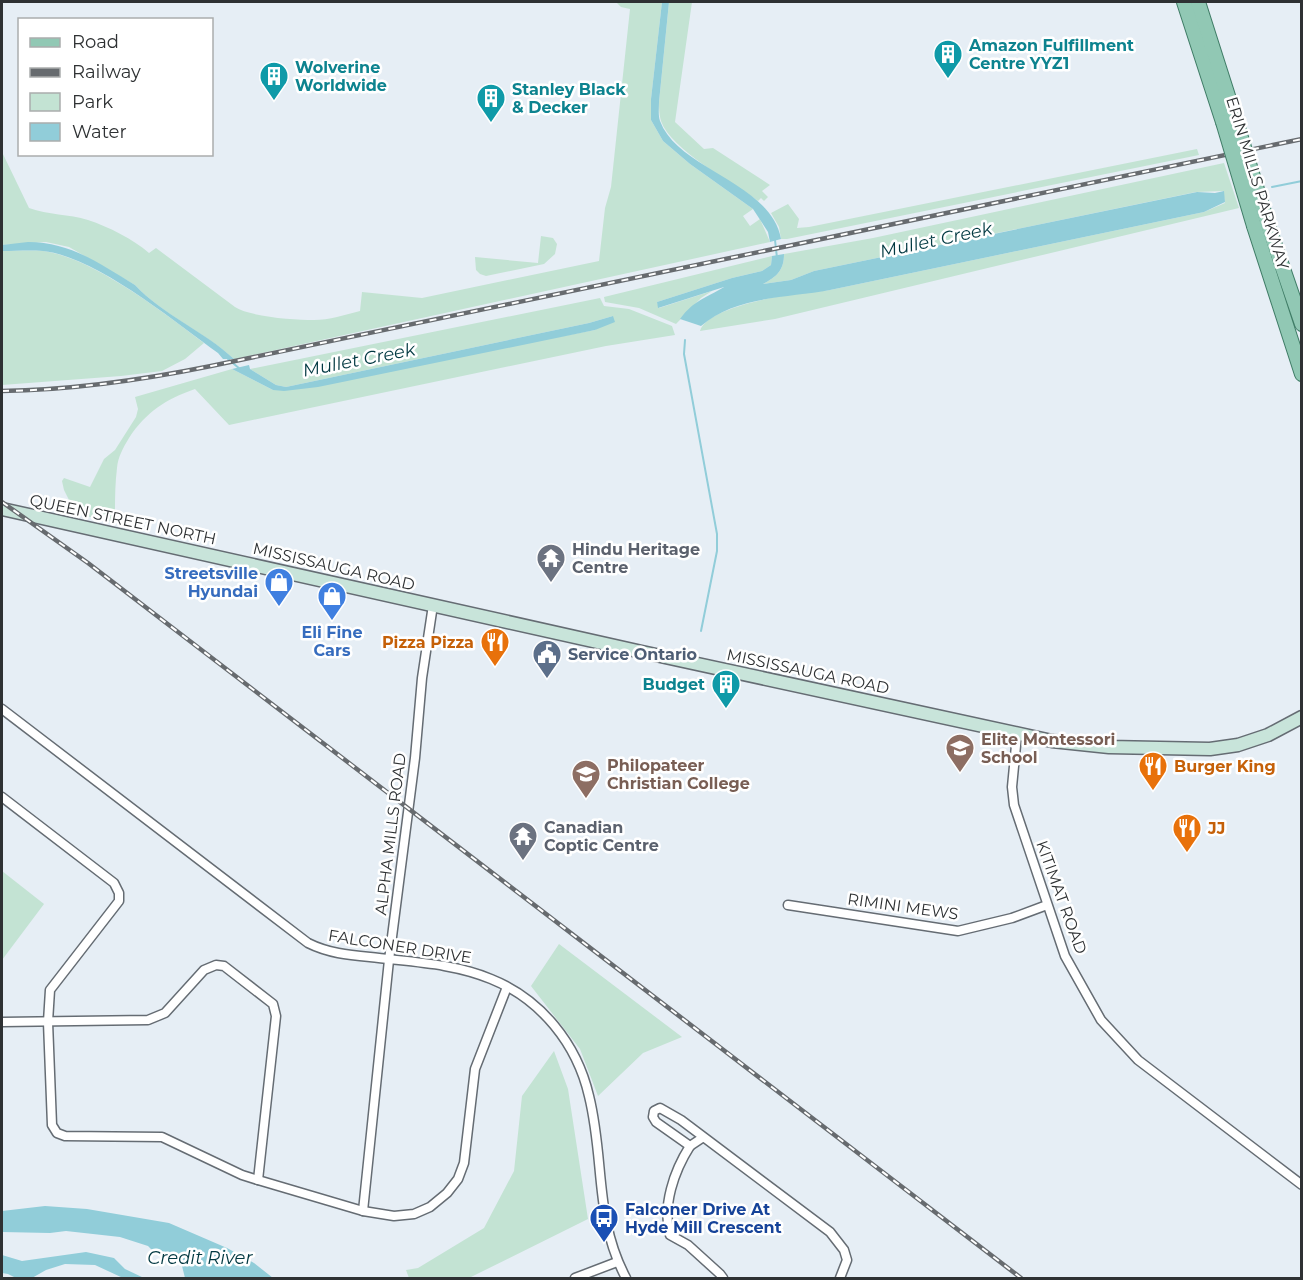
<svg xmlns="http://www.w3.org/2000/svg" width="1303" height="1280" font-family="Montserrat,sans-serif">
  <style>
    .green { fill: #c3e3d3 }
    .water { fill: #91cdd9 }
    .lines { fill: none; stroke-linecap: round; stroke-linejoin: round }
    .stream { stroke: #91cdd9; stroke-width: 2 }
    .minor-casing { stroke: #656c73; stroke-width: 11 }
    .secondary-casing { stroke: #656c73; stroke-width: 15 }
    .primary-casing { stroke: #3f7c66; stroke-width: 16 }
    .minor { stroke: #fff; stroke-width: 8 }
    .secondary { stroke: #c8e4da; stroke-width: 12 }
    .primary { stroke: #91c8b4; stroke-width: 14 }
    .rail-casing { stroke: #676b6f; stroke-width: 4.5 }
    .rail { stroke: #fff; stroke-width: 2; stroke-dasharray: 7; stroke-linecap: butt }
    .primary-bridge-casing { stroke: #3f7c66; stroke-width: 16; stroke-linecap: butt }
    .primary-bridge { stroke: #91c8b4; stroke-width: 14 }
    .labels { text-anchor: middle; stroke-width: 5; stroke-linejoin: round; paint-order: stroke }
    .culture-label { font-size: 16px; font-weight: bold; fill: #0d838f; stroke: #fff; text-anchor: start }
    .street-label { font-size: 16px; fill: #2e3133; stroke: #fff }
    .worship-label { font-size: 16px; font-weight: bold; fill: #5b616d; stroke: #fff; text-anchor: start }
    .shop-label { font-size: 16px; font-weight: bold; fill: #366cbe; stroke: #fff; text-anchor: end }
    .food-label { font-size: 16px; font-weight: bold; fill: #c56008; stroke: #fff; text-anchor: start }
    .service-label { font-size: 16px; font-weight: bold; fill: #4e5e75; stroke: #fff; text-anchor: start }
    .education-label { font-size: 16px; font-weight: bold; fill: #785e54; stroke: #fff; text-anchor: start }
    .transit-label { font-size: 16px; font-weight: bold; fill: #164399; stroke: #fff; text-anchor: start }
    .water-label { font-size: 18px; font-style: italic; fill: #003841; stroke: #fff }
  </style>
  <rect width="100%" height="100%" fill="#e6eef5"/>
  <g class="green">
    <path d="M616,2H662L651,99V120L663,141L690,164L753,209L743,216L750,226L760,219L770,242L234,359C203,331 163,315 135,285L69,247L46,242L2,245V152L29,208C48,215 69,214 88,220C109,227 133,239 149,253L156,248L235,307C251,317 294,320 314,320C329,320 345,315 360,311L362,292L422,298L599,261L605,208L611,187L630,9L621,7Z"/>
    <path d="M669,2H692L675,122L704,149L713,148L770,185L762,191L768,197L764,201L761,198L758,201C732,182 671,150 661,121C659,115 659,108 659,102Z"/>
    <path d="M1197,149L1199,155L787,239H781L779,227L771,213L788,204L799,219L797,228L809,227Z"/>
    <path d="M1224,163L1239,208L775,319L700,331C706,309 773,297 793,294C805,292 817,292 830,290L1204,212L1225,203L1223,191L1196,192L814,271L791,280L763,284C776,277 784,271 784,254L873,238Z"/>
    <path d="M541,236L553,238L557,244L555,254L544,264L486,276L480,274L476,270L475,257L538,263Z"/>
    <path d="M2,251C15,251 30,250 43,251C92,257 164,313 204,343L185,359L162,371L121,376L2,385Z"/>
    <path d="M772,256L771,265L762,271L732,278L657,302L659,308L712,291L701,298L676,324L639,308L605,302L604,297Z"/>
    <path d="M600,298L604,306L629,309L672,326L675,335L606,346L229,425L195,389C166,399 146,412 129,438C123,448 118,457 117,468C115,484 115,500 115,515L113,522L76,514L64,490L62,481L64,478L90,487L104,459L115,450L136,417L138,409L135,397L232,369L273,390L595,330L613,316L589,323L286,387L276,385L250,369Z"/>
    <path d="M2,871L44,904L2,960Z"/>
    <path d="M559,944L682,1037L643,1053L598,1096L580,1049L531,986Z"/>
    <path d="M554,1051L568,1089L588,1219L469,1278H409L406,1270L418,1268L484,1228L514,1171L522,1096Z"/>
  </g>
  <g class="water">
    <path d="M662,2H669L659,102C659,108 658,115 660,121C678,170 771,182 781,239L770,242L768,232L753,209L690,164L663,141L651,120V99Z"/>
    <path d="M1224,191L1225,202L1204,212L830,290C787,298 736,296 701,326L680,319C694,300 706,298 724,287L658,308L657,302L732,278L762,271L771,265L772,256L784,254C784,271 776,277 763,284L791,280L814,271L1197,192L1215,193Z"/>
    <path d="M28,242C71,242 100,264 135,285C163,315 204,331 234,359H223L218,353C175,322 95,256 43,251C30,250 15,251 2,251V245Z"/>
    <path d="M613,316L615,322L595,330L318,387L284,391L273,390L232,369L249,365L250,369L276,385L286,387L589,323Z"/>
    <path d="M45,1206L87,1209L169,1223L227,1248L254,1263L273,1278H185L182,1266L174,1261L155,1253L148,1246L120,1237L66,1231L50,1233L2,1232V1211Z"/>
    <path d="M86,1252L114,1258L125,1269L144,1278H123L95,1265L65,1264L46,1270L32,1278H16L8,1274L2,1273V1255L22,1261Z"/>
  </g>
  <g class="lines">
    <g class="stream">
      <path d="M1272,187L1302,181"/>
      <path d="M775,240L777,258"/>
      <path d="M685,340L684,354L717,534V551L701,631"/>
      <path d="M228,359L240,369"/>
    </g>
    <g class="minor-casing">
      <g id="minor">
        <path d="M2,709L308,943C328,953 348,955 370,957C410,962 453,963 491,979C541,999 577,1044 589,1096C605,1160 594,1218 626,1278"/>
        <path d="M1017,735L1012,787L1014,805L1065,956L1101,1020L1138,1060L1302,1185"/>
        <path d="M2,797L114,883L119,893V901L50,990L48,1022L52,1125L57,1133L65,1136L162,1137L242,1175L258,1180L363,1211L394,1216L414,1214L430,1207L447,1193L458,1179L464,1163L475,1069L507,987"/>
        <path d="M788,905L958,931L1012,918L1047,905"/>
        <path d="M2,1022L148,1020L165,1013L204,970L216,965L224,966L273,1004L276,1016L258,1180"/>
        <path d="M702,1138L690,1146L656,1122L653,1117L654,1111L660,1108L681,1120L830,1232L844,1250L847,1260L840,1278"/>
        <path d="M690,1146C674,1171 662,1206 670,1235L688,1245L720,1274L723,1278"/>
        <path d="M363,1211L389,960L415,758L422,678L433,605"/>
        <path d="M575,1278L617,1262"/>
      </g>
    </g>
    <g class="secondary-casing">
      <path id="secondary" d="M2,509L642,652L1052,741L1109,747L1210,749L1238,745L1268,735L1302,717"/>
    </g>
    <g class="primary-casing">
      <g id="primary">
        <path d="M1184,2L1223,122"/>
        <path d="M1198,2L1235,118"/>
        <path d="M1267,222L1302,324"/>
        <path d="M1254,226L1302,374"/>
      </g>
    </g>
    <use href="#minor" class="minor"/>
    <use href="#secondary" class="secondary"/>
    <use href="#primary" class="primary"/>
    <g class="rail-casing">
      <g id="rail">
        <path d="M2,391C73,390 142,380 211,366L1302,139"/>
        <path d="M2,502L88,563L1021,1278"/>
      </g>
    </g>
    <use href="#rail" class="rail"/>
    <g class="primary-bridge-casing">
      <g id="primary-bridge">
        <path d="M1235,118L1267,222"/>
        <path d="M1223,122L1254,226"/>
      </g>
    </g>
    <use href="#primary-bridge" class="primary-bridge"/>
  </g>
  <defs>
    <g id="building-pin" transform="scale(1.5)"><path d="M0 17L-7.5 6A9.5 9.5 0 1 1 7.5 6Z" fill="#0f9aa8" stroke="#fff"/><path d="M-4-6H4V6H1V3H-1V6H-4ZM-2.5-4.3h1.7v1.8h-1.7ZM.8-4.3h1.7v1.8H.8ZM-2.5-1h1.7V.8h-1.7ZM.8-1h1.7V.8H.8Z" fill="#fff"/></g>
    <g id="temple-pin" transform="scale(1.5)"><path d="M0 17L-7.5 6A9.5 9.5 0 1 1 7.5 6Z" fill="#6b7280" stroke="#fff"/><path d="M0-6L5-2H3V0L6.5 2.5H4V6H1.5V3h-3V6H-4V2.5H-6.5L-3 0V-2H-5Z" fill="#fff"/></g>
    <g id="shop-pin" transform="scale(1.5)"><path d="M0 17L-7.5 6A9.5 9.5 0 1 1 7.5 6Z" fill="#3f7fe0" stroke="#fff"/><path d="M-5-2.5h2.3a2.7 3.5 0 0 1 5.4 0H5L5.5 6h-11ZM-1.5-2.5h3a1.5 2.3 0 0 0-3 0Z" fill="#fff"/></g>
    <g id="restaurant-pin" transform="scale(1.5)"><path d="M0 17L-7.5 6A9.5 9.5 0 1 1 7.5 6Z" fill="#e8710a" stroke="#fff"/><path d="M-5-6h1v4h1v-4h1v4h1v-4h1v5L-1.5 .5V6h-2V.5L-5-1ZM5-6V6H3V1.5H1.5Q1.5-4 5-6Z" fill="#fff"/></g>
    <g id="civic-pin" transform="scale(1.5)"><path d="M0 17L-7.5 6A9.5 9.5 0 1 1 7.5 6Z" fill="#5c6f8a" stroke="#fff"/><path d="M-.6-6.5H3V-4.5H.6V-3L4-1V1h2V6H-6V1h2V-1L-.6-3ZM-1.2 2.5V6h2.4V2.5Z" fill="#fff"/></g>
    <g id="school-pin" transform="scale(1.5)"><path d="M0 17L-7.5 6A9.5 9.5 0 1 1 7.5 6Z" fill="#8d6e63" stroke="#fff"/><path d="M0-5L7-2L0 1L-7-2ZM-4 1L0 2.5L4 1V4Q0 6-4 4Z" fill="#fff"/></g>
    <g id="bus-pin" transform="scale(1.5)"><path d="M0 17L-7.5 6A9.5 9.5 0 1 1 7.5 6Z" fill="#1a4fb4" stroke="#fff"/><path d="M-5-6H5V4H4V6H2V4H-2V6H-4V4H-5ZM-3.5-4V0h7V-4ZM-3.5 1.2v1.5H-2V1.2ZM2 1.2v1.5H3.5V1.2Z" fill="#fff"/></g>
  </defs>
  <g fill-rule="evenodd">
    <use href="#building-pin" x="948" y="54"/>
    <use href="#building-pin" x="274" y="76"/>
    <use href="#building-pin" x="491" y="98"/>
    <use href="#temple-pin" x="551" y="558"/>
    <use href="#shop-pin" x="279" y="582"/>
    <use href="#shop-pin" x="332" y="596"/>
    <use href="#restaurant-pin" x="495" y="642"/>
    <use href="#civic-pin" x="547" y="654"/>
    <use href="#building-pin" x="726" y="684"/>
    <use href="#school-pin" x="960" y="748"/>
    <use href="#restaurant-pin" x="1153" y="766"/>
    <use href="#school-pin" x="586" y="774"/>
    <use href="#restaurant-pin" x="1187" y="828"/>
    <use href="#temple-pin" x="523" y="836"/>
    <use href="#bus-pin" x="604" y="1218"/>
  </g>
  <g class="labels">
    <g class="culture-label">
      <text x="969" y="51">Amazon Fulfillment<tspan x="969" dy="18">Centre YYZ1</tspan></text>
      <text x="295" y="73">Wolverine<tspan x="295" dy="18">Worldwide</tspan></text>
      <text x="512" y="95">Stanley Black<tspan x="512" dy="18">&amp; Decker</tspan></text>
      <text x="705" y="690" text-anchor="end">Budget</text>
    </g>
    <g class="street-label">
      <text transform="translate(1258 183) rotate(73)" y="6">ERIN MILLS PARKWAY</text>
      <text transform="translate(123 519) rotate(12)" y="6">QUEEN STREET NORTH</text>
      <text transform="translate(334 566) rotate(13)" y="6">MISSISSAUGA ROAD</text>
      <text transform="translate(808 671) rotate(12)" y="6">MISSISSAUGA ROAD</text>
      <text transform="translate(390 834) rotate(-83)" y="6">ALPHA MILLS ROAD</text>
      <text transform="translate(1062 897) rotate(70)" y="6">KITIMAT ROAD</text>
      <text transform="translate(903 906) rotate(8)" y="6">RIMINI MEWS</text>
      <text transform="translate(400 946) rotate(9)" y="6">FALCONER DRIVE</text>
    </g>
    <g class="worship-label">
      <text x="572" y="555">Hindu Heritage<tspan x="572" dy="18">Centre</tspan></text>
      <text x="544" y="833">Canadian<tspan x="544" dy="18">Coptic Centre</tspan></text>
    </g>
    <g class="shop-label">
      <text x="258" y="579">Streetsville<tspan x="258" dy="18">Hyundai</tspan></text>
      <text x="332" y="638" text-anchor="middle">Eli Fine<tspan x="332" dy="18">Cars</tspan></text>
    </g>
    <g class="food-label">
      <text x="474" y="648" text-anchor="end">Pizza Pizza</text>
      <text x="1174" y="772">Burger King</text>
      <text x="1208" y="834">JJ</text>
    </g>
    <g class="service-label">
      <text x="568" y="660">Service Ontario</text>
    </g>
    <g class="education-label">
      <text x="981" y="745">Elite Montessori<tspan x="981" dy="18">School</tspan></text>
      <text x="607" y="771">Philopateer<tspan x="607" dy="18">Christian College</tspan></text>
    </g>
    <g class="transit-label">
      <text x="625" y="1215">Falconer Drive At<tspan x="625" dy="18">Hyde Mill Crescent</tspan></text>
    </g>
    <g class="water-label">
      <text transform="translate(936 240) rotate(-12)" y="6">Mullet Creek</text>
      <text transform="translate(359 360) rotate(-11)" y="6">Mullet Creek</text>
      <text x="200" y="1264">Credit River</text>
    </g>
  </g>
  <rect width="1303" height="1280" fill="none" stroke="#2e3133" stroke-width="6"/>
  <rect x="18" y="18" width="195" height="138" fill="#ffffff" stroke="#abadad" stroke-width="1.5"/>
  <rect x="30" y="38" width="30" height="9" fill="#91c8b4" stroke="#abadad" stroke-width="1.5"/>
  <text x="72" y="48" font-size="18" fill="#2e3133">Road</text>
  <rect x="30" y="68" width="30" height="9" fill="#676b6f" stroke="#abadad" stroke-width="1.5"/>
  <text x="72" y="78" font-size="18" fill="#2e3133">Railway</text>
  <rect x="30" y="93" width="30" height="18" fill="#c3e3d3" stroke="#abadad" stroke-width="1.5"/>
  <text x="72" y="108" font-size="18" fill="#2e3133">Park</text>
  <rect x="30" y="123" width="30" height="18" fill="#91cdd9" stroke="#abadad" stroke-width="1.5"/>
  <text x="72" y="138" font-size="18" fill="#2e3133">Water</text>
</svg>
